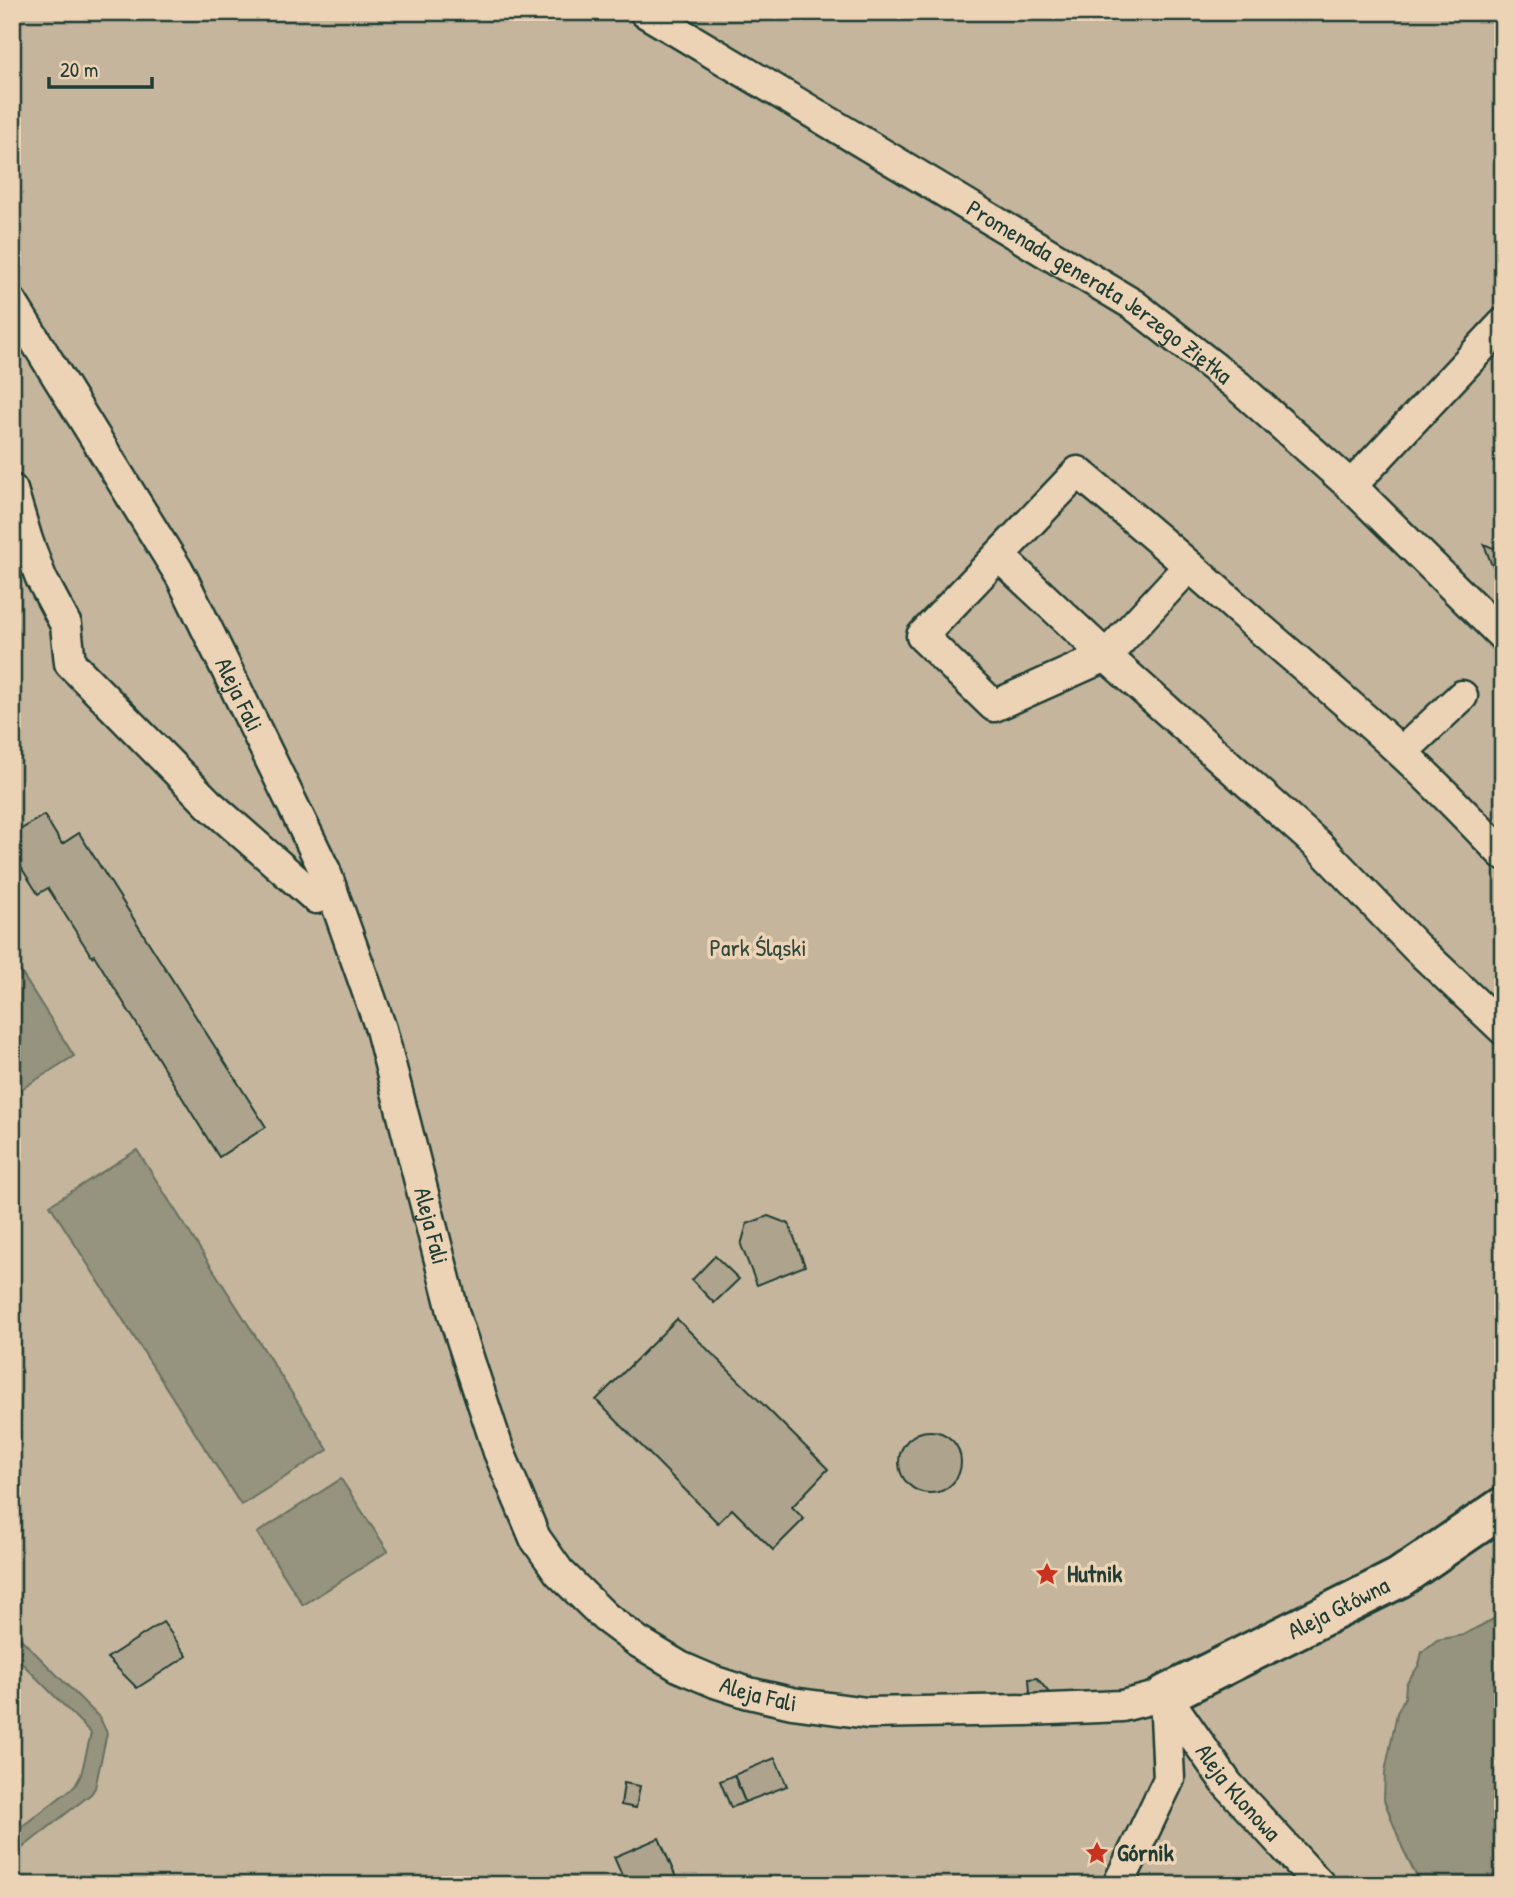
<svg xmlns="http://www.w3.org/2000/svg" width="1515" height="1897" font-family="'Patrick Hand',sans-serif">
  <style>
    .green { fill: #c4b59c; stroke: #727968; stroke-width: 2 }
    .water { fill: #96937e; stroke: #667160; stroke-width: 2 }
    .building { fill: #aea48d; stroke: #1f3d34; stroke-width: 2 }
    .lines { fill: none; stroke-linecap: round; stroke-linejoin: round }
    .pedestrian-casing { stroke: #1f3d34; stroke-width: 35 }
    .minor-casing { stroke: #1f3d34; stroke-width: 44 }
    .pedestrian { stroke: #edd3b5; stroke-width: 30 }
    .minor { stroke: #edd3b5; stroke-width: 38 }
    .labels { text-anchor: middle; stroke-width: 7; stroke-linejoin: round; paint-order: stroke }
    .street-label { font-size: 24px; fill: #1f3d34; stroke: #edd3b5 }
    .park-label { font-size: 24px; fill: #30493e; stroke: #edd3b5 }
    .poi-label { font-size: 24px; font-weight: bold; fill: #1f3d34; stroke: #edd3b5; text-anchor: start }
  </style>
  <rect width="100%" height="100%" fill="#e5cdb0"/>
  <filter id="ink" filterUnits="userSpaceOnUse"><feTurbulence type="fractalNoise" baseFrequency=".0143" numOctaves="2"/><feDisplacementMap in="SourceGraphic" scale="14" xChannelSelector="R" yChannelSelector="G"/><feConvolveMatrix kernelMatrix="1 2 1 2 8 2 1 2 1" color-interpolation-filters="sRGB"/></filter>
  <g filter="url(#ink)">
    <rect class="green" x="12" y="12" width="1491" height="1873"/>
    <g class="water">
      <path d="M21,972L74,1056L12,1095V977Z"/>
      <path d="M137,1150L328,1450L241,1505L50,1205Z"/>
      <path d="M341,1479L388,1551L303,1605L257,1533Z"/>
      <path d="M1503,1614V1885H1421L1403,1849L1384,1800L1385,1772L1397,1713L1405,1697L1406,1684L1419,1665L1422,1652L1437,1640L1463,1635Z"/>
      <path d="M12,1630L100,1718L107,1733L95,1788L91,1794L12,1856V1834L75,1786L81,1775L91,1733L12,1653Z"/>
    </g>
    <g class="building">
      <path d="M1500,539H1503V578L1491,563L1484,544L1493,548L1500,544Z"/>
      <path d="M44,815L62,844L79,833L266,1127L219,1157L94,955L92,957L48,888L38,894L12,853V835Z"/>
      <path d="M768,1216L789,1224L805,1266L757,1285L741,1245L747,1224Z"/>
      <path d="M715,1256L739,1279L714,1303L692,1280Z"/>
      <path d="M677,1319L828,1469L792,1507L804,1519L773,1550L732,1509L718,1523L596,1400Z"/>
      <circle cx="930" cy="1462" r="31"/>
      <path d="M163,1622L187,1656L137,1688L107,1658Z"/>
      <path d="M1037,1678L1050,1694H1030L1029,1679Z"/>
      <path d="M775,1758L787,1786L745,1802L734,1775Z"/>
      <path d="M734,1775L745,1802L731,1808L720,1781Z"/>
      <path d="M624,1783L640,1786L636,1808L621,1805Z"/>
      <path d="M659,1838L678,1882L671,1885H626L614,1857Z"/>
    </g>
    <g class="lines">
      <g class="pedestrian-casing">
        <g id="pedestrian">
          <path id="s1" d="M645,12L1134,305L1238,386L1351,486L1503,636"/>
          <path id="s2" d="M12,303L181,576L325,871L381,1029L454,1315L499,1452L535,1538L559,1572L605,1617L637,1641L680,1667L715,1682L749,1693L792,1703L867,1713L1027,1710L1122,1706L1165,1695"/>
          <path d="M1351,486L1503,324"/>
          <path d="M12,490L27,540L41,578L66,625L70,663L209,804L316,898L325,871"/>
          <path d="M999,556L1106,656L1319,846L1415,946L1503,1029"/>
          <path d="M1189,566L1106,656L994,706L922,636L1078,472C1139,522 1198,573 1256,625C1305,667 1354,708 1401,752C1436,784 1469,819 1503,854"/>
          <path d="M1402,752L1462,696"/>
          <path id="s3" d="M1165,1695L1228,1785L1320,1885"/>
          <path d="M1118,1885L1169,1779L1165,1695"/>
        </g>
      </g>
      <g class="minor-casing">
        <g id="minor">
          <path id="s4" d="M1165,1695L1399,1578L1503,1507"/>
        </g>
      </g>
      <use href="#pedestrian" class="pedestrian"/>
      <use href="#minor" class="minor"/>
    </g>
  </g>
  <defs>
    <g id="sight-bare" transform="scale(1.89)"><path d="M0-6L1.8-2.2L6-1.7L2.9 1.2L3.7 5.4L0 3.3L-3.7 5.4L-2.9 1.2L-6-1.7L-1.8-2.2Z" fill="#c8321e" stroke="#edd3b5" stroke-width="2.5" paint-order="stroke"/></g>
  </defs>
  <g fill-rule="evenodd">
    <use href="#sight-bare" x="1047" y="1574"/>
    <use href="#sight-bare" x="1097" y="1853"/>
  </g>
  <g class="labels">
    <g class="street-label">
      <text dy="8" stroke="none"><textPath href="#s1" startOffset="534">Promenada generała Jerzego Ziętka</textPath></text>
      <text dy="8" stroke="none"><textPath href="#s2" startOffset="453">Aleja Fali</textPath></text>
      <text dy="8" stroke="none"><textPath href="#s2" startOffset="1020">Aleja Fali</textPath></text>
      <text dy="8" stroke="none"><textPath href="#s4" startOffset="194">Aleja Główna</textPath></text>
      <text dy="8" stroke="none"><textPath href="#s2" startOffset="1629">Aleja Fali</textPath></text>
      <text dy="8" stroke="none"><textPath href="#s3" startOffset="122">Aleja Klonowa</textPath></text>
    </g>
    <g class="park-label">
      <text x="758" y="956">Park Śląski</text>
    </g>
    <g class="poi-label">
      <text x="1067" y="1582">Hutnik</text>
      <text x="1117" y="1861">Górnik</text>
    </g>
  </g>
  <rect width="1515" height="1897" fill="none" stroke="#edd3b5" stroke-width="42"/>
  <rect x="21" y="21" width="1473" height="1855" fill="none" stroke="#1f3d34" stroke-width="2.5" filter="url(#ink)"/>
  <path d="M49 77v10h103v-10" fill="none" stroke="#1f3d34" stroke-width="3.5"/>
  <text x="60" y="77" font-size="21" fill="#1f3d34" stroke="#edd3b5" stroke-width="5" paint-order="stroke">20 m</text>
</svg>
